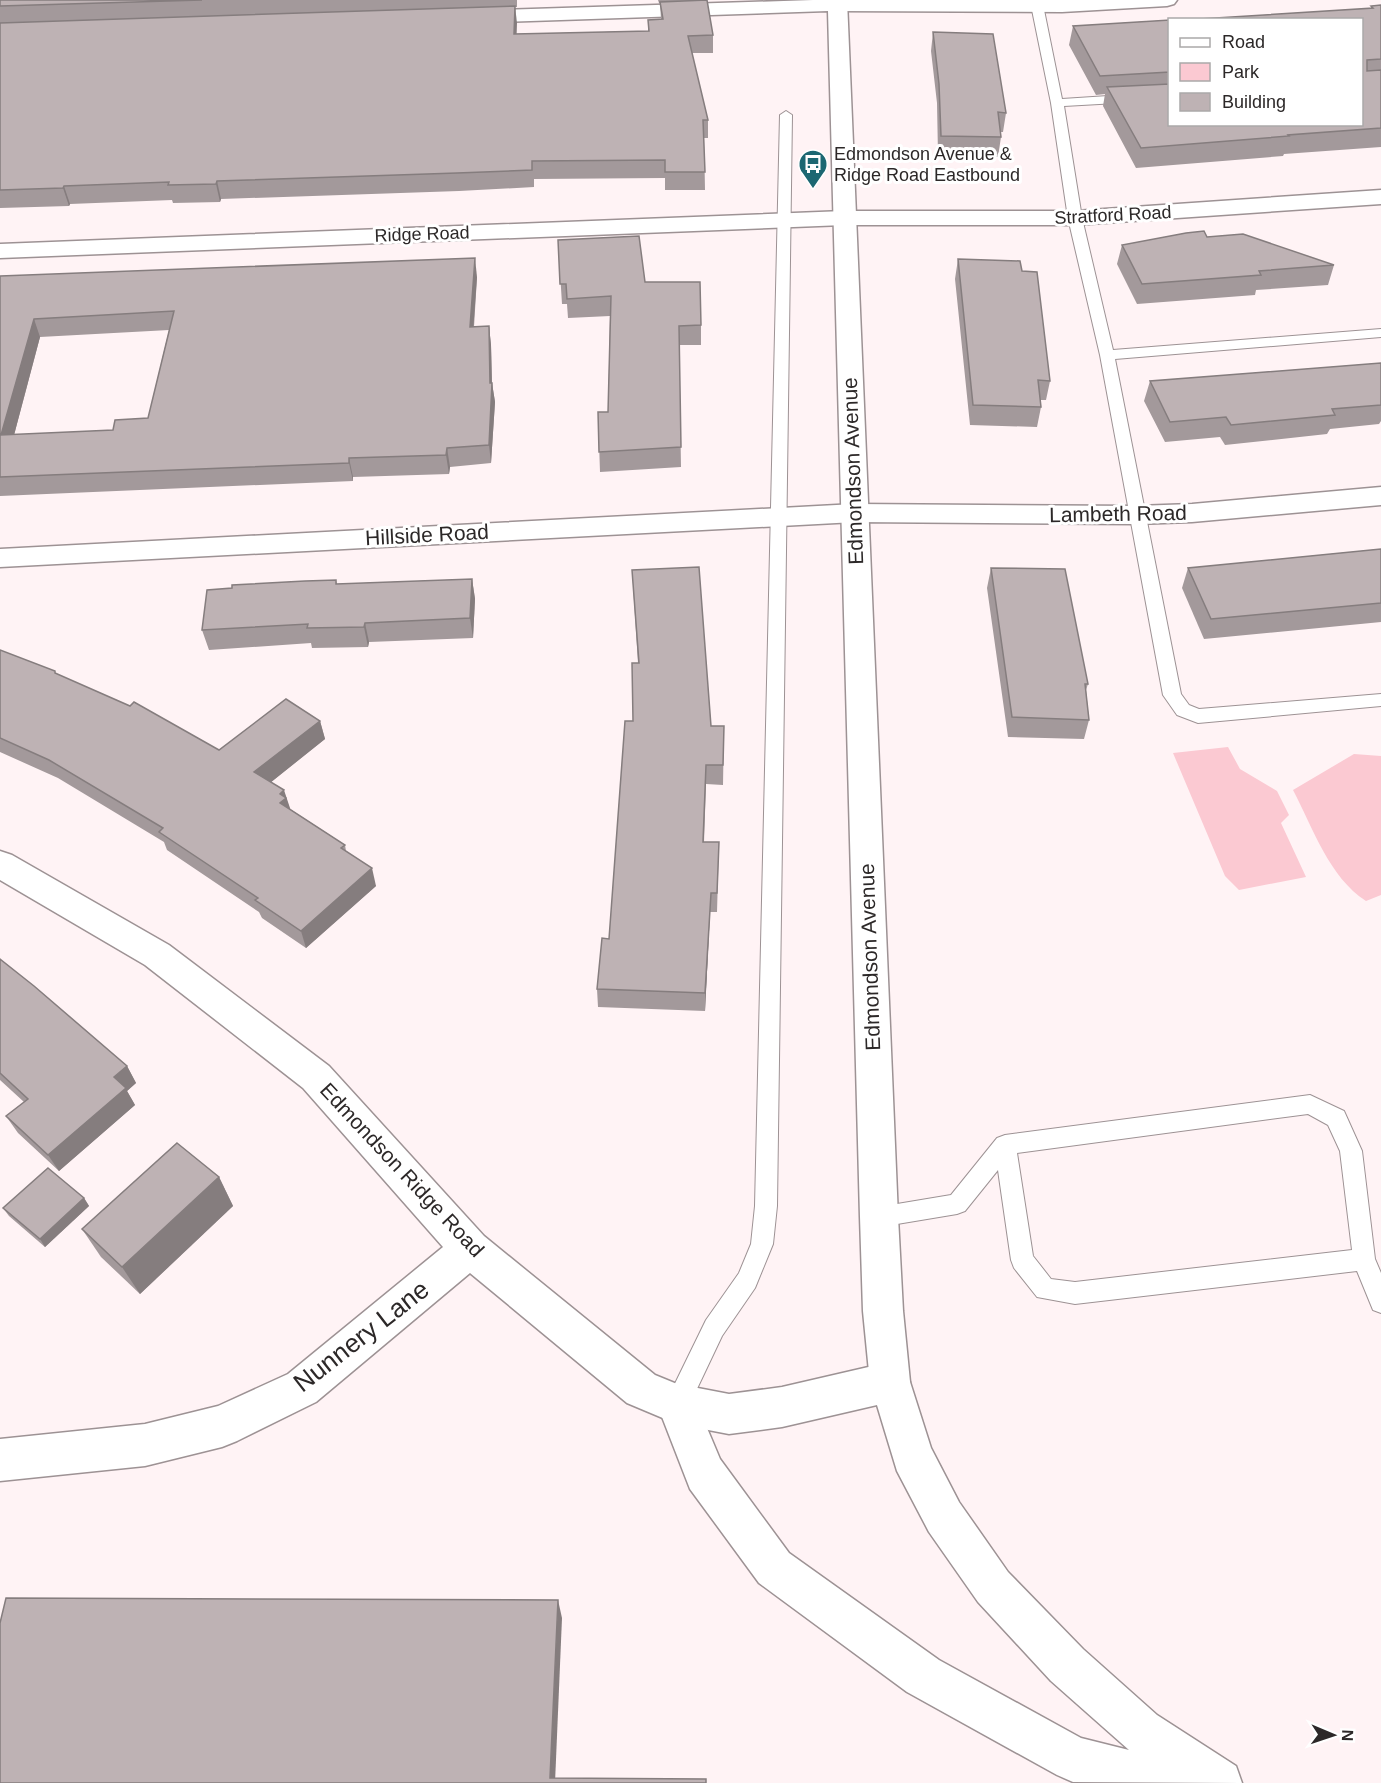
<svg xmlns="http://www.w3.org/2000/svg" width="1381" height="1783" font-family="Helvetica,sans-serif">
  <style>
    .green { fill: #fbc9d2 }
    .lines { fill: none; stroke-linecap: round; stroke-linejoin: round }
    .lane-casing { stroke: #9d9294; stroke-width: 2 }
    .street-casing { stroke: #9d9294; stroke-width: 3 }
    .secondary-casing { stroke: #9d9294; stroke-width: 3 }
    .lane { fill: #fff; fill-rule: evenodd }
    .street { fill: #fff; fill-rule: evenodd }
    .secondary { fill: #fff; fill-rule: evenodd }
    .wall { fill: #a3999b; fill-rule: evenodd }
    .shaded-wall { fill: #857d7e }
    .building { fill: #beb2b4; stroke: #857d7e; stroke-width: 1.5; fill-rule: evenodd }
    .labels { text-anchor: middle; stroke-width: 6; stroke-linejoin: round; paint-order: stroke }
    .far-poi-label { font-size: 18px; fill: #2c2828; stroke: #fff; text-anchor: start }
    .far-street-label { font-size: 18px; fill: #2c2828; stroke: #fff }
    .street-label { font-size: 21px; fill: #2c2828; stroke: #fff }
    .near-street-label { font-size: 26px; fill: #2c2828; stroke: #fff }
  </style>
  <rect width="100%" height="100%" fill="#fff3f5"/>
  <g class="green">
    <path d="M1228,747L1240,769L1277,791L1289,815L1281,823L1306,877L1239,890L1225,876L1173,753Z"/>
    <path d="M1354,754L1381,756V895L1366,901C1329,877 1313,828 1293,790Z"/>
  </g>
  <g class="lines">
    <g class="lane-casing">
      <g id="lane">
        <path d="M1030,0H1042L1062,99L1170,92V100L1064,106L1082,218L1113,350L1381,329V337L1115,359L1181,694L1189,705L1199,709L1381,694V706L1198,723L1177,715L1163,695L1100,355L1068,218L1051,103Z"/>
        <path d="M786,111L792,115L777,1206L773,1244L755,1288L722,1336L686,1412L677,1416L668,1412L665,1404L706,1320L739,1273L751,1244L755,1206L780,115Z"/>
        <path d="M1310,1095L1344,1111L1362,1151L1375,1259L1381,1273V1313L1373,1310L1357,1271L1075,1304L1037,1297L1014,1268L1011,1260L998,1170L965,1211L957,1214L879,1227L871,1224L868,1217L871,1210L879,1207L951,1195L997,1138L1005,1135ZM1308,1114L1328,1125L1340,1151L1352,1250L1075,1282L1051,1279L1033,1256L1017,1153Z"/>
      </g>
    </g>
    <g class="street-casing">
      <g id="street">
        <path d="M834,0H1177L1174,4L1167,6L1062,12L837,11L830,9L827,5Z"/>
        <path d="M1381,190V204L1075,225H844L0,258V244L844,211H1075Z"/>
        <path d="M1381,487V505L1192,522L1136,524L855,522L0,567V549L855,504L1136,506L1192,504Z"/>
        <path d="M0,851L12,855L169,945L329,1066L484,1236L655,1375L677,1384L729,1394L782,1387L890,1362L904,1368L910,1382L904,1396L890,1402L782,1427L729,1434L677,1424L627,1403L470,1273L316,1402L237,1441L222,1447L145,1466L0,1481V1439L145,1424L218,1406L288,1374L443,1247L303,1088L145,965L0,880Z"/>
      </g>
    </g>
    <g class="secondary-casing">
      <path id="secondary" d="M813,0H847L898,1217L903,1311L910,1382L931,1448L959,1502L1008,1572L1083,1649L1157,1715L1236,1766L1242,1783L1073,1782L1057,1775L907,1692L759,1583L690,1489L657,1404L663,1390L677,1384L691,1390L720,1459L789,1553L939,1660L1081,1738L1129,1750L1051,1681L978,1602L929,1532L897,1471L870,1382L863,1311L860,1217L828,11L473,23L466,21L463,17L466,13L473,11Z"/>
    </g>
    <use href="#lane" class="lane"/>
    <use href="#street" class="street"/>
    <use href="#secondary" class="secondary"/>
  </g>
  <g class="wall">
    <path d="M0,0H517V7H515L516,34L648,31V20L661,19L660,3H659L658,0H707L713,35V53H692L708,120V138H704L705,190H665V178L534,179V187L459,191L221,199L220,202L173,203L172,200L70,204L69,206L0,208Z"/>
    <path d="M1381,5V147L1284,154L1283,156L1136,168L1103,106L1105,94L1096,95L1069,45L1073,26L1170,20V124L1371,8V6Z"/>
    <path d="M933,32L1006,113L1003,132H1001V137L998,157L938,155L937,103L931,51Z"/>
    <path d="M1207,237L1334,265L1328,285L1256,290L1255,295L1137,304L1117,264L1122,245Z"/>
    <path d="M558,240L645,282L701,325V345H679L681,467L600,472L598,412H608L610,316L568,318L567,304H562Z"/>
    <path d="M958,259L1022,271L1050,381L1046,400H1041V407L1037,427L970,425L955,279Z"/>
    <path d="M0,276L477,277L474,327L489,326L491,345L492,383L495,402L491,463L450,467L449,474L353,477V481L0,496ZM169,330L148,418L113,430L14,435L40,337Z"/>
    <path d="M1381,363V421L1379,424L1330,429L1327,434L1225,445L1220,437L1165,442L1144,401L1150,381Z"/>
    <path d="M1381,549V622L1204,639L1182,588L1188,568Z"/>
    <path d="M991,568L1088,684L1086,690L1089,720L1084,739L1008,737L987,588Z"/>
    <path d="M632,570L711,726H724L723,785L706,784L704,842H719L717,912H710L705,1011L598,1007L597,989L609,939L633,721L638,663Z"/>
    <path d="M472,579L475,599L473,638L369,642L368,647L312,648L311,643L209,650L202,630L336,580L337,584Z"/>
    <path d="M0,650L57,674L219,750L320,721L325,739L271,782L290,809L345,845L346,851L376,886L306,948L262,918L259,912L167,850L164,842L58,778L0,752Z"/>
    <path d="M0,959L127,1066L136,1083L127,1091L135,1105L59,1171L18,1133L6,1116L24,1102L0,1080Z"/>
    <path d="M219,1177L233,1206L140,1294L101,1257L82,1229Z"/>
    <path d="M84,1198L89,1206L45,1247L9,1216L3,1208Z"/>
  </g>
  <g class="shaded-wall">
    <path d="M515,6L517,23L516,52L514,34Z"/>
    <path d="M217,181L221,199L220,202L216,184Z"/>
    <path d="M64,186L70,204L69,206L63,188Z"/>
    <path d="M475,258L477,277L472,346L470,327Z"/>
    <path d="M34,319L40,337L9,454L1,435Z"/>
    <path d="M489,326L491,345L492,388V383L495,402L491,463L489,445L490,383Z"/>
    <path d="M447,448L450,467L449,474L446,455Z"/>
    <path d="M349,458L353,477V481L349,463Z"/>
    <path d="M472,579L475,599L473,638L470,618Z"/>
    <path d="M365,623L369,642L368,647L364,627Z"/>
    <path d="M320,721L325,739L260,791L254,772Z"/>
    <path d="M284,790L290,808L292,816L280,803V794Z"/>
    <path d="M372,868L376,886L306,948L301,931Z"/>
    <path d="M711,893L710,912L705,1011V993Z"/>
    <path d="M127,1066L136,1083L127,1091L135,1105L59,1171L48,1155L114,1077Z"/>
    <path d="M219,1177L233,1206L140,1294L122,1267Z"/>
    <path d="M84,1198L89,1206L45,1247L40,1239Z"/>
    <path d="M558,1600L562,1618L555,1783L550,1778Z"/>
  </g>
  <g class="building">
    <path d="M0,0H202L0,6Z"/>
    <path d="M707,0L713,35L688,36L708,120H703L705,172H665V160L532,161V170L457,173L217,181L216,184L168,185L169,182L64,186L63,188L0,190V23L515,6L514,34L649,31L648,20L663,19L660,2Z"/>
    <path d="M1381,5V59L1367,60V71L1381,70V128L1288,135L1289,136L1141,148L1107,87L1170,84V124H1362V20H1183L1373,8L1371,6Z"/>
    <path d="M1170,20V72L1100,76L1073,26Z"/>
    <path d="M933,32L993,34L1006,113L998,112L1001,137L941,136L939,84Z"/>
    <path d="M1204,231L1207,237L1243,234L1334,265L1259,271L1261,275L1142,284L1122,245L1186,233Z"/>
    <path d="M639,236L645,282H700L701,325L679,326L681,447L599,452L598,412H608L611,296L567,299L566,284H560L558,240Z"/>
    <path d="M475,258L470,327L489,326L490,383H492L489,445L447,448L446,455L349,458V463L0,477V276ZM174,311L148,418L115,420L113,430L1,435L34,319Z"/>
    <path d="M958,259L1020,261L1022,271L1037,272L1050,381L1038,380L1041,407L973,405Z"/>
    <path d="M1381,363V405L1332,409L1335,415L1231,425L1226,417L1170,422L1150,381Z"/>
    <path d="M1381,549V603L1211,619L1188,568Z"/>
    <path d="M699,567L711,726H724L723,765H706L703,842H719L717,893H711L705,993L597,989L602,938L609,939L625,721H633L632,663H639L632,570Z"/>
    <path d="M991,568L1065,569L1088,684H1085L1089,720L1012,717Z"/>
    <path d="M472,579L470,618L365,623L364,627L307,628L308,624L202,630L207,590L232,588V585L305,581L336,580V584Z"/>
    <path d="M0,650L55,671V673L130,706L134,702L219,750L286,699L320,721L254,772L284,790L280,794L286,798L280,803L345,845L341,848L372,868L301,931L255,900L258,898L159,832L163,828L49,760L0,738Z"/>
    <path d="M0,959L34,986L127,1066L114,1077L126,1088L48,1155L6,1116L28,1099L0,1073Z"/>
    <path d="M177,1143L219,1177L122,1267L82,1229Z"/>
    <path d="M48,1168L84,1198L40,1239L3,1208Z"/>
    <path d="M6,1598L558,1600L550,1778L706,1779V1783H0V1623Z"/>
  </g>
  <defs>
    <g id="bus-pin" transform="scale(1.5)"><path d="M0 17L-7.5 6A9.5 9.5 0 1 1 7.5 6Z" fill="#1c6772" stroke="#fff"/><path d="M-5-6H5V4H4V6H2V4H-2V6H-4V4H-5ZM-3.5-4V0h7V-4ZM-3.5 1.2v1.5H-2V1.2ZM2 1.2v1.5H3.5V1.2Z" fill="#fff"/></g>
  </defs>
  <g fill-rule="evenodd">
    <use href="#bus-pin" x="813" y="164"/>
  </g>
  <g class="labels">
    <g class="far-poi-label">
      <text x="834" y="160">Edmondson Avenue &amp;<tspan x="834" dy="21">Ridge Road Eastbound</tspan></text>
    </g>
    <g class="far-street-label">
      <text transform="translate(1113 215) rotate(-3)" y="6">Stratford Road</text>
      <text transform="translate(422 234) rotate(-2)" y="6">Ridge Road</text>
    </g>
    <g class="street-label">
      <text transform="translate(853 471) rotate(-92)" y="7">Edmondson Avenue</text>
      <text transform="translate(1118 514) rotate(-1)" y="7">Lambeth Road</text>
      <text transform="translate(427 535) rotate(-3)" y="7">Hillside Road</text>
      <text transform="translate(870 957) rotate(-92)" y="7">Edmondson Avenue</text>
      <text transform="translate(402 1170) rotate(47)" y="7">Edmondson Ridge Road</text>
    </g>
    <g class="near-street-label">
      <text transform="translate(361 1336) rotate(-38)" y="9">Nunnery Lane</text>
    </g>
  </g>
  <rect x="1168" y="18" width="195" height="108" fill="#ffffff" stroke="#aba9a9" stroke-width="1.5"/>
  <rect x="1180" y="38" width="30" height="9" fill="#ffffff" stroke="#aba9a9" stroke-width="1.5"/>
  <text x="1222" y="48" font-size="18" fill="#2c2828">Road</text>
  <rect x="1180" y="63" width="30" height="18" fill="#fbc9d2" stroke="#aba9a9" stroke-width="1.5"/>
  <text x="1222" y="78" font-size="18" fill="#2c2828">Park</text>
  <rect x="1180" y="93" width="30" height="18" fill="#beb2b4" stroke="#aba9a9" stroke-width="1.5"/>
  <text x="1222" y="108" font-size="18" fill="#2c2828">Building</text>
  <g transform="translate(1333 1735) rotate(92)" stroke="#ffffff" stroke-width="4.5" paint-order="stroke">
  <path d="M0-4.5L10 22L0 15L-10 22Z" fill="#2c2828"/>
  <text y="-9" font-size="16" font-weight="bold" text-anchor="middle" fill="#2c2828">N</text>
  </g>
</svg>
